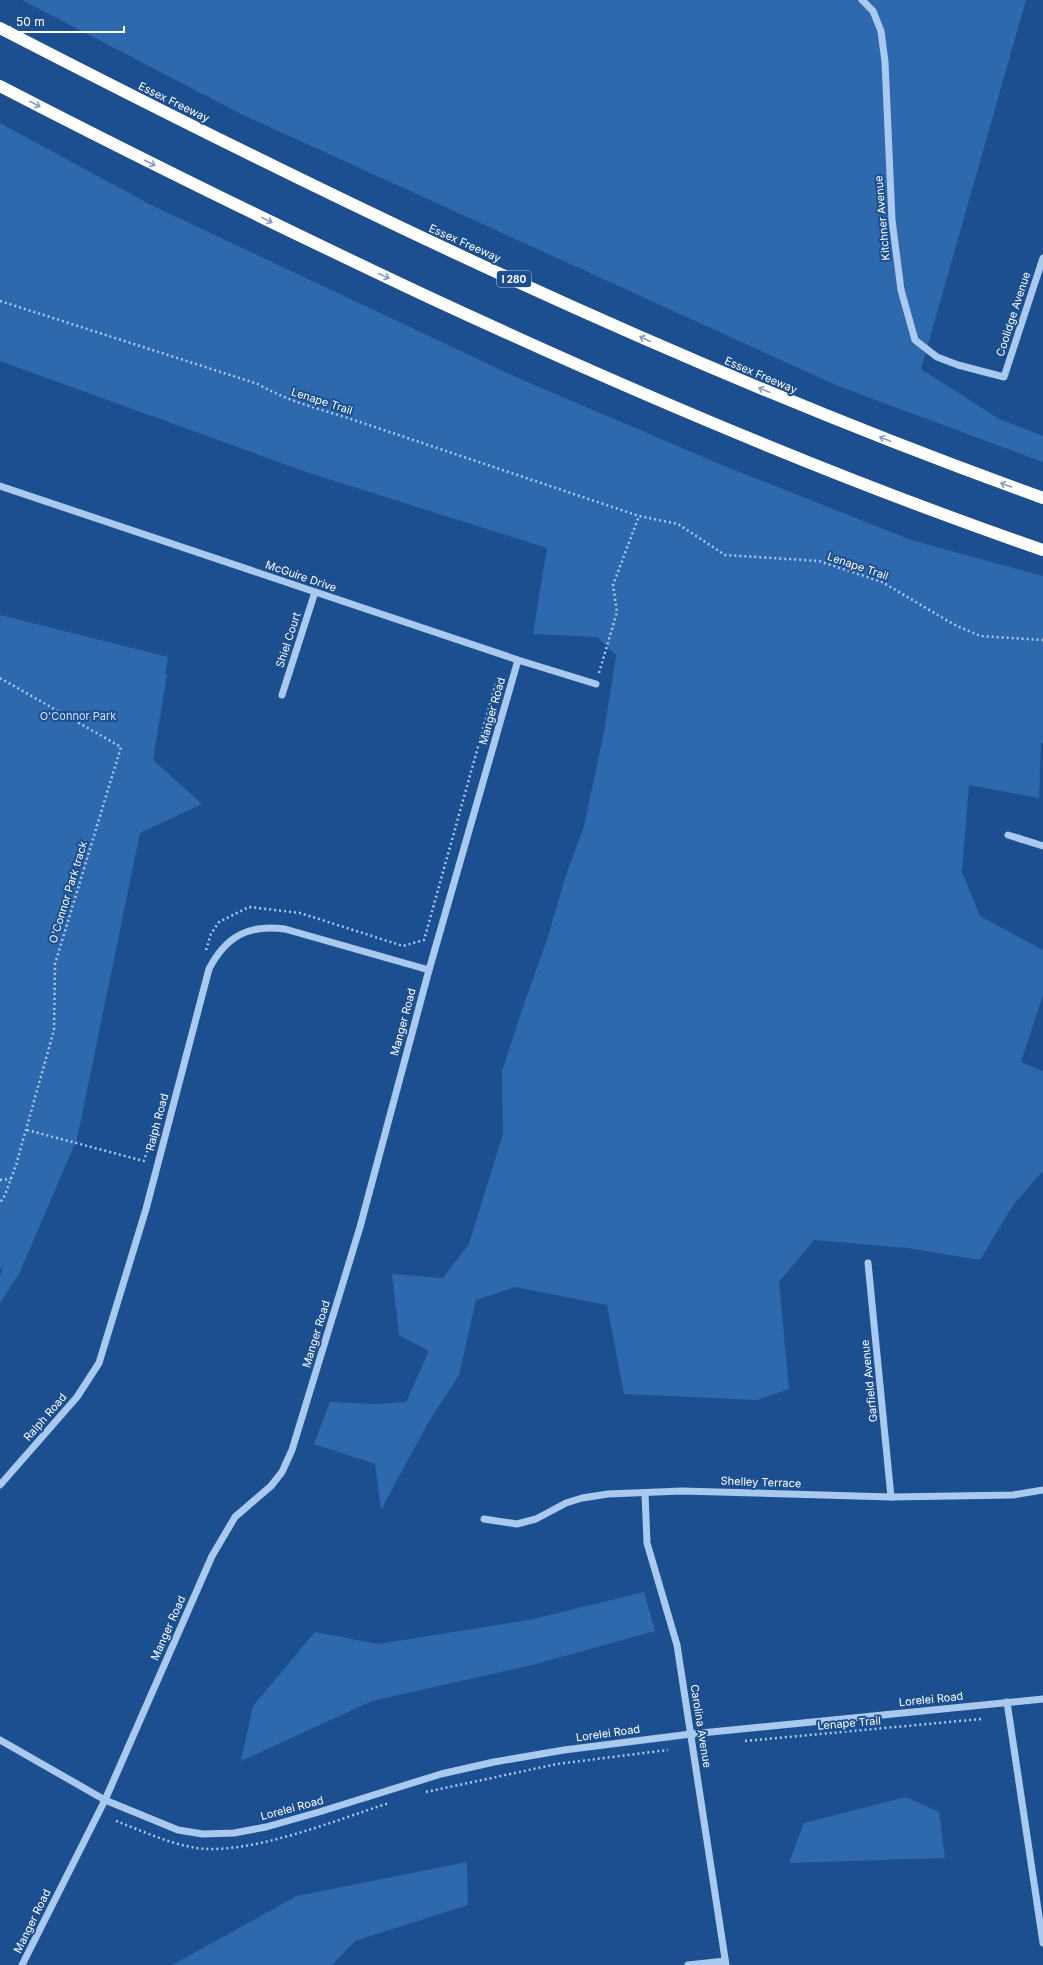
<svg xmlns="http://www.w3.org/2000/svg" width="1043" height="1965" font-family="Inter,sans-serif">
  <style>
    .green { fill: #2e69ad }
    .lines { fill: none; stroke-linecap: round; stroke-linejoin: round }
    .path { stroke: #a9c9ee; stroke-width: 2.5; stroke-dasharray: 2 3; stroke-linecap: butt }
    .minor { stroke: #a9c9ee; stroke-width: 7 }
    .highway { stroke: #fff; stroke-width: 12 }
    .oneway { stroke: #829ec1 }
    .labels { text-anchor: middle; stroke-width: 4; stroke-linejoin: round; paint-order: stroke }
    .shield { fill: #1b4f8f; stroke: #bbcadd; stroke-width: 1 }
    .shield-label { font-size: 10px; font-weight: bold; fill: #fff }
    .street-label { font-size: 11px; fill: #fff; stroke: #1b4f8f }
    .park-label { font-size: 11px; fill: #cfe3fa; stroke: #1b4f8f }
  </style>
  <rect width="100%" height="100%" fill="#1b4f8f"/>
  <g class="green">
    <path d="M22,0H1026L921,369L999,419L1043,436V462L838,386L243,115Z"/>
    <path d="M0,123L149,204L518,378L722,465L911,540L1043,576V743H1041L1039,798L969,785L962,872L980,916L1043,950V995L1021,1062L1043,1071V1171L1013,1205L980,1260L908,1248L814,1240L779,1282L789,1389L757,1400L624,1394L607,1305L515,1287L476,1300L459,1375L428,1423L381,1510L375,1464L314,1444L330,1402L376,1404L406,1402L429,1351L399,1335L392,1274L443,1278L469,1244L503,1134L502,1071L523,1007L548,937L565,878L584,826L604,732L616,655L597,637L533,634L547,548L306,472L0,361Z"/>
    <path d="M0,615L168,657L165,674H167L153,760L202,804L140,833L77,1139L19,1274L0,1303V1276L4,1264L0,1270Z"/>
    <path d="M644,1592L655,1631L532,1665L372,1701L241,1761L253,1706L315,1632L378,1644L529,1620Z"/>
    <path d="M906,1797L939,1812L945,1858L789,1863L804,1823Z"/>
    <path d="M467,1862L468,1905L355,1941L332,1965H172L297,1896Z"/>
  </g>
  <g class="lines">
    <g class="path">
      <path d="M0,301L258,384C285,400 315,408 345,417L639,516L678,524L725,555L819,561L882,582L953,624L980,636L1043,640"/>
      <path d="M599,673L617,612L613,585L639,516"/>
      <path d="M0,678L121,747L55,964L54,1030L16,1165L5,1195L0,1203"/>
      <path d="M206,950L211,934L219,922L249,907L300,913L403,946L424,940L495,686L501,677"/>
      <path d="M27,1130L144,1161L155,1126"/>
      <path d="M0,1180L11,1179"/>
      <path d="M745,1741L981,1719"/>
      <path d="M426,1792L557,1764L668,1750"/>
      <path d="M116,1821C140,1830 165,1842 191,1847C244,1858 336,1820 389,1803"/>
    </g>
    <g class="minor">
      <path d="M862,0L873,11L881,31L885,62L892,220L901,290L915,340L937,357L958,365L1004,377L1043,258"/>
      <path d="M0,486L518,660L596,684"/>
      <path d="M282,695L315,592"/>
      <path d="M1008,835L1043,846"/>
      <path d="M868,1263L891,1497"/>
      <path d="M0,1485L77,1397L99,1363L146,1209L209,969C226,936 249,924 285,929L429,970"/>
      <path d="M645,1493L647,1543L677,1645L726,1965"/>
      <path d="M484,1519L517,1524L536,1519L566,1503L582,1498L608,1494L682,1491L891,1497L1013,1495L1043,1490"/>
      <path d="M1007,1702L1043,1943"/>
      <path d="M0,1740L105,1800L178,1830L203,1834L234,1833L266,1827L319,1812L441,1774L494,1762L564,1750L691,1734L1043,1699"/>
      <path d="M22,1965L105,1800L212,1556L235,1517L271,1486L282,1472L292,1450L360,1227L429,970L518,660"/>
      <path d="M688,1965L725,1961"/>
    </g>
    <g class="highway">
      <path d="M0,28C339,203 684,369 1043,498"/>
      <path d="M0,86C139,158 280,227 422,294C626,389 831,477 1043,550"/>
    </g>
  </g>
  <defs><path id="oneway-shaft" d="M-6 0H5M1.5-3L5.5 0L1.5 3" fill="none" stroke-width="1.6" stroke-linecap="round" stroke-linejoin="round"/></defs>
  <g class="oneway">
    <use href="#oneway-shaft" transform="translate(35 104) rotate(27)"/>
    <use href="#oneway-shaft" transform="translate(150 163) rotate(27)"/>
    <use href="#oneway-shaft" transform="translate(267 220) rotate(26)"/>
    <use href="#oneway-shaft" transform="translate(384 276) rotate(25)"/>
    <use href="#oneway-shaft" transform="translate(645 339) rotate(-155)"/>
    <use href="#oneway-shaft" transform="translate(764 390) rotate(-157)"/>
    <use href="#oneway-shaft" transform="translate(885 439) rotate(-159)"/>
    <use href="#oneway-shaft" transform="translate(1006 485) rotate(-160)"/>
  </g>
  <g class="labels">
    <rect class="shield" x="497" y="271" width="34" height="16" rx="3"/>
    <g class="shield-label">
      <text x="514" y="283">I 280</text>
    </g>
    <g class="street-label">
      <text transform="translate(174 102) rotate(26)" y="4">Essex Freeway</text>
      <text transform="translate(882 218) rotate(-95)" y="4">Kitchner Avenue</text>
      <text transform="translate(465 243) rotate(24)" y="4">Essex Freeway</text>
      <text transform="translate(1013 314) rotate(-72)" y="4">Coolidge Avenue</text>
      <text transform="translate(761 375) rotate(23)" y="4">Essex Freeway</text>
      <text transform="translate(322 401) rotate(18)" y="4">Lenape Trail</text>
      <text transform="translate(858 566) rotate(19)" y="4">Lenape Trail</text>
      <text transform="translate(301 576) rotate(19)" y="4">McGuire Drive</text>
      <text transform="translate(288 640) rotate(-72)" y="4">Shiel Court</text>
      <text transform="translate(492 711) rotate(-74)" y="4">Manger Road</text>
      <text transform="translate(68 892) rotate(-73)" y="4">O'Connor Park track</text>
      <text transform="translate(403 1022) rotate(-75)" y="4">Manger Road</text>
      <text transform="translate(157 1122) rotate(-75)" y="4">Ralph Road</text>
      <text transform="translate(316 1334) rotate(-73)" y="4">Manger Road</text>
      <text transform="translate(869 1381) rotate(-96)" y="4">Garfield Avenue</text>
      <text transform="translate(45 1417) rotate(-49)" y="4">Ralph Road</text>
      <text transform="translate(761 1482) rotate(2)" y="4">Shelley Terrace</text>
      <text transform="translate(168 1628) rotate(-66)" y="4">Manger Road</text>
      <text transform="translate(931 1699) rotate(-6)" y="4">Lorelei Road</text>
      <text transform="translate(849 1723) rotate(-5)" y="4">Lenape Trail</text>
      <text transform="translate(701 1726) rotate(81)" y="4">Carolina Avenue</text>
      <text transform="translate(608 1733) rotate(-8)" y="4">Lorelei Road</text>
      <text transform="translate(292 1808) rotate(-15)" y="4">Lorelei Road</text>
      <text transform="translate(32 1921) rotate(-64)" y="4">Manger Road</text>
    </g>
    <g class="park-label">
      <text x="78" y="720">O'Connor Park</text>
    </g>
  </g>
  <path d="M10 26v6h114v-6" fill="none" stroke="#ffffff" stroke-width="2"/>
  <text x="16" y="26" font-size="12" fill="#ffffff" stroke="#1b4f8f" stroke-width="3" paint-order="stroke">50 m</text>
</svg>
